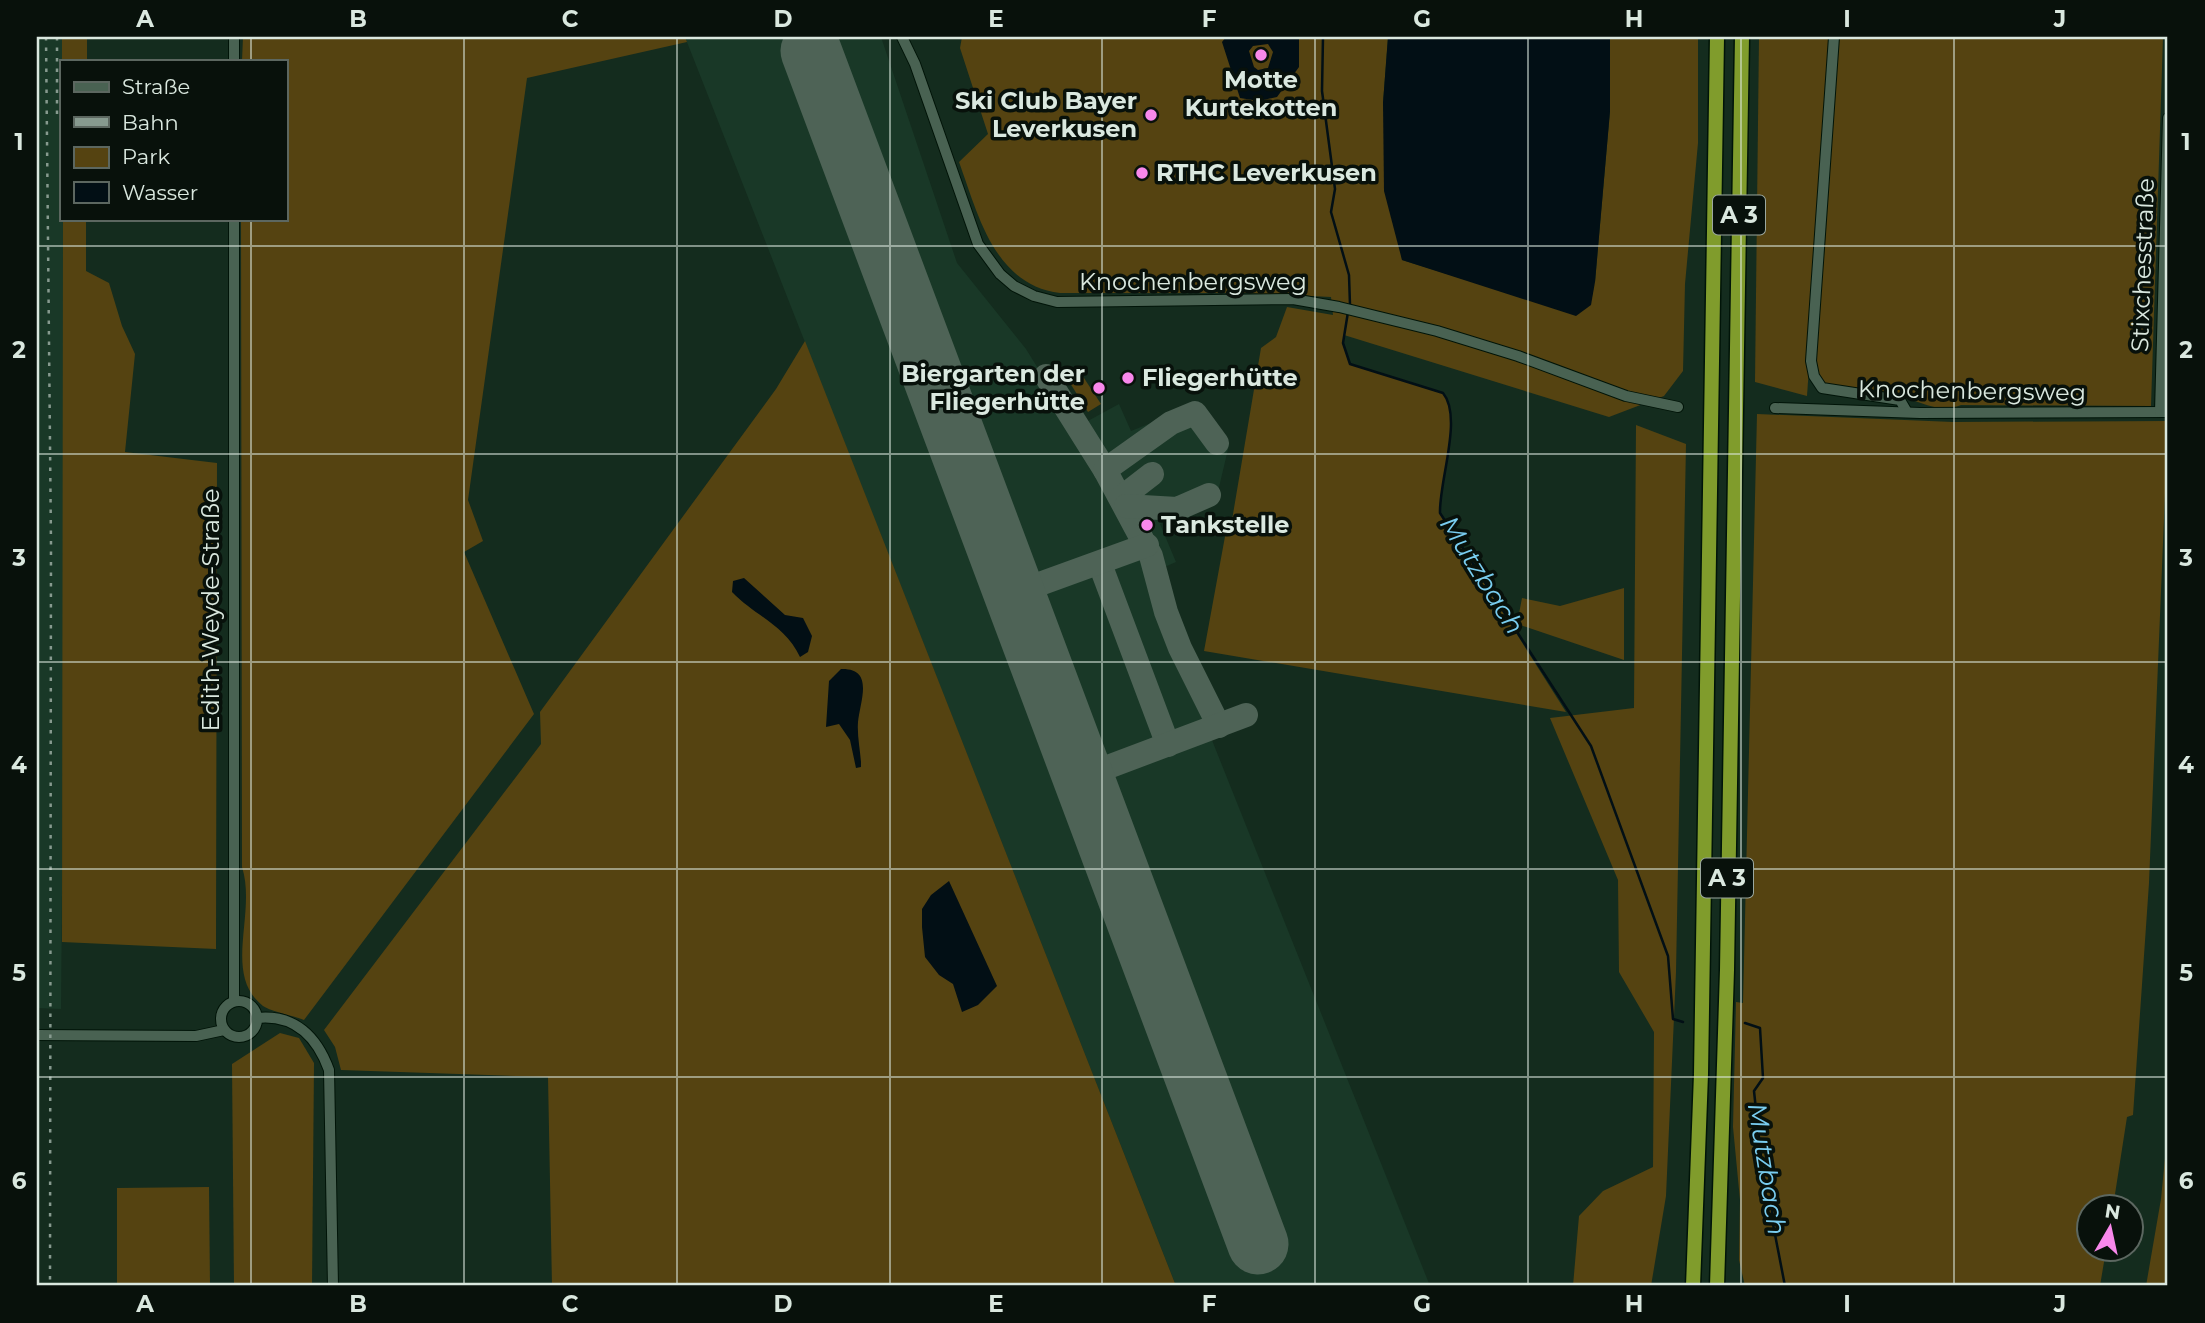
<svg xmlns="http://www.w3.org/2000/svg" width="2205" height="1323" font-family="Montserrat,sans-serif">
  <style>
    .built { fill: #193827 }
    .green { fill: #554311 }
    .water { fill: #020f15; fill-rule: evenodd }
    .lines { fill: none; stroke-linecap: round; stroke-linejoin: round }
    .stream { stroke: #020f15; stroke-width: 2.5 }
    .taxiway { stroke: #4e6356; stroke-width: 24 }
    .runway { stroke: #4e6356; stroke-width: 61 }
    .minor-casing { stroke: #001408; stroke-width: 12 }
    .highway-casing { stroke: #001408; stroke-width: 17 }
    .minor { stroke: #496252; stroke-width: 10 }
    .highway { stroke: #809c2c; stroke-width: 14 }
    .rail { stroke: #879a8f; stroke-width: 2.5; stroke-dasharray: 3.5 7; stroke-linecap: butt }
    .grid { fill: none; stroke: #dae8df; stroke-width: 2; stroke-opacity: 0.55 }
    .poi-dot { fill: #f888eb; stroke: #08110b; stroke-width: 2.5 }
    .labels { text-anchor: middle; stroke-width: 7; stroke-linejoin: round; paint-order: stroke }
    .shield { fill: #08110b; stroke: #9ba89f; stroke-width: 2 }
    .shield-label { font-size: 23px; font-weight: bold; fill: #dae8df }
    .poi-label { font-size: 24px; font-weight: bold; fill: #dae8df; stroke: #08110b; text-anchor: start }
    .street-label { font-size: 24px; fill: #dae8df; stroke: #08110b }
    .water-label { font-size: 26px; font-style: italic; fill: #79cdf0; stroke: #08110b }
    .neatline { fill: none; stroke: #dae8df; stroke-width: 2.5 }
    .grid-label { font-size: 23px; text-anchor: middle; font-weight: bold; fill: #dae8df }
  </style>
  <rect width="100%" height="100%" fill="#142c1e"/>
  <g class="built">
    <path d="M37,37H62L65,545L61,1009L37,1008Z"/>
    <path d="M685,37H881L957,263L1026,349L1075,428L1119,404L1131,431L1198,404L1229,445L1216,500L1160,524L1176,562L1146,575L1430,1286H1176Z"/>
  </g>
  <g class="green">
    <rect x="62" y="37" width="25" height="24"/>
    <path d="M243,37H685L687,42L527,78L468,500L483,541L464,552L534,714L304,1020C294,1016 270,1011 263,1006C222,974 257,914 242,867L241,219H285V61H242Z"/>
    <path d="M962,37H1388L1383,103L1402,260L1489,287L1595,282L1610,111V37H1698V143L1685,284L1683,371L1664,396L1609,417L1344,335L1343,343L1350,364L1443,393C1463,417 1439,481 1440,513L1566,712L1204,651L1226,531L1231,526L1261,348L1276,337L1287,307L1333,315L1331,297L1247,293H1060C994,285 978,214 959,162L988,134L960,48Z"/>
    <path d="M1759,37H1832L1807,396L1755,382Z"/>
    <path d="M1839,37H2163L2151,406L1961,405C1939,415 1919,400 1898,396C1874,390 1847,387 1822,383L1814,360Z"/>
    <path d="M63,219H86V271L109,283L122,326L135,354L125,452L217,463L216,949L62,942Z"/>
    <path d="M805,341L1176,1286H552L548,1077L341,1070L335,1047L324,1030L541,744L540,712L776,389Z"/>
    <path d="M1082,375L1101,404L1088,412L1070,383Z"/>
    <path d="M1757,414L1953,422L2168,421L2149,883L2133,1115L2127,1117L2113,1207L2090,1208V1250H2106L2100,1286H1745L1739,1260L1740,1200L1733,1127L1736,1002L1743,1003Z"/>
    <path d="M1636,425L1686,444L1676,972L1666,1196L1651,1286H1573L1579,1216L1603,1191L1653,1167L1654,1032L1619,972L1618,880L1550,718L1634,708Z"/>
    <path d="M1624,588V660L1517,624L1522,598L1560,606Z"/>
    <path d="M280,1033L299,1038L314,1063L312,1286H234L232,1064Z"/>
    <path d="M2168,1127V1286H2146L2161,1199Z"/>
    <path d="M209,1187L210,1286H117V1188Z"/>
  </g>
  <g class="water">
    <path d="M1226,37H1299V67L1277,97L1259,101L1240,98L1222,42ZM1268,44L1273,52L1268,68L1258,70L1254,67L1249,51L1253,46Z"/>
    <path d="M1388,37H1610V111L1595,282L1591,305L1576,316L1402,260L1384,191L1383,103Z"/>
    <path d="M744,578L785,615L803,618L812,636L808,652L800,657C785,625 755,616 732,592L733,581Z"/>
    <path d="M841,669C875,668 860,701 858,722C857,735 860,749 861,762V767L856,768L850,740L839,724L826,727L829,681Z"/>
    <path d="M949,881L997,986L978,1005L962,1012L953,984L939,975L925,957L922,927V909L931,895Z"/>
  </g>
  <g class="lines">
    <g class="stream">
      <path d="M1323,37L1322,91L1335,189L1331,212L1349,275L1350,305"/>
      <path d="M1348,312L1343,343L1350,364L1443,393C1463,417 1439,481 1440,513L1591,746L1668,956L1673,1019L1683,1022"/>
      <path d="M1745,1023L1760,1028L1763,1078L1754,1091L1763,1176L1772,1195V1219L1785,1286"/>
    </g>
    <g class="taxiway">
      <path d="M1046,376L1105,470"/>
      <path d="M1217,443L1195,413L1171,423L1105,470L1151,556L1166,612L1180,648L1219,726"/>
      <path d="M1121,498L1152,474"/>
      <path d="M1126,506L1177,509L1209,495"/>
      <path d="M1100,564L1168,745"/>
      <path d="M1015,593L1147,545"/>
      <path d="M1084,776L1246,715"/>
    </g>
    <path class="runway" d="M811,51L1258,1244"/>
    <g class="minor-casing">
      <g id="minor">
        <path d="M902,37L915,64L978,244L1000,274L1014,286L1034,296L1057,302L1293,299L1339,307L1437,331L1518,356L1626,396L1678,407"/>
        <path d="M1834,37L1811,361L1814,376L1822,388L1900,400L1907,412"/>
        <path d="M234,61V37"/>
        <path d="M1775,408L1920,413L2168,412"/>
        <path d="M2160,412L2168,118"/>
        <circle cx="239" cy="1019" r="18"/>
        <path d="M234,1001V219"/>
        <path d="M257,1018C295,1014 317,1037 329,1070L333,1286"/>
        <path d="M37,1035L196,1036L224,1030"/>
      </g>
    </g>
    <g class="highway-casing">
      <g id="highway">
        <path d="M1693,1286L1701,1074L1717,37"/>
        <path d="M1717,1286L1727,970L1742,37"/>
      </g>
    </g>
    <use href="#minor" class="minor"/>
    <use href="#highway" class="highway"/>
    <g class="rail">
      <path d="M46,37L51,544L50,1286"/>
      <path d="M57,114V37"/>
    </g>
  </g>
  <path class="grid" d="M251,37V61M464,37V1286M677,37V1286M890,37V1286M1102,37V1286M1315,37V1286M1528,37V1286M1741,37V1286M1954,37V1286M251,219V1286M37,246H2168M37,454H2168M37,662H2168M37,869H2168M37,1077H2168"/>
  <g class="poi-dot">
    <circle cx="1261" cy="55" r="7"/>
    <circle cx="1151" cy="115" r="7"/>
    <circle cx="1142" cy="173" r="7"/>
    <circle cx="1128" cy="378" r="7"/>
    <circle cx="1099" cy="388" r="7"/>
    <circle cx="1147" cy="525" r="7"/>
  </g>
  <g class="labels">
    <g class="shield">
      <rect x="1713" y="195.5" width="52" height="39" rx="5"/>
      <rect x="1701" y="858.5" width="52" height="39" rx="5"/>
    </g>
    <g class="shield-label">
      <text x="1739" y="223">A 3</text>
      <text x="1727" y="886">A 3</text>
    </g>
    <g class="poi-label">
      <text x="1261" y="88" text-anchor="middle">Motte<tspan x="1261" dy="28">Kurtekotten</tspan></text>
      <text x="1137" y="109" text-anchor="end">Ski Club Bayer<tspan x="1137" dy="28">Leverkusen</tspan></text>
      <text x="1156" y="181">RTHC Leverkusen</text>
      <text x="1085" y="382" text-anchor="end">Biergarten der<tspan x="1085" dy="28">Fliegerhütte</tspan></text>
      <text x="1142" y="386">Fliegerhütte</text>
      <text x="1161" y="533">Tankstelle</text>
    </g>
    <g class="street-label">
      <text transform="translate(2143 265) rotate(-88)" y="8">Stixchesstraße</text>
      <text x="1193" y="290">Knochenbergsweg</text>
      <text transform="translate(1972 391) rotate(1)" y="8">Knochenbergsweg</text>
      <text transform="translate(211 610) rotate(-90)" y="8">Edith-Weyde-Straße</text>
    </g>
    <g class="water-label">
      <text transform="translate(1482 575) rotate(58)" y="9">Mutzbach</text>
      <text transform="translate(1767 1169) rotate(81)" y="9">Mutzbach</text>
    </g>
  </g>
  <rect width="2205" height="1323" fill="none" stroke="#08110b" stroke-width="77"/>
  <rect x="60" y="60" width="228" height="161" fill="#08110b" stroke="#5c6760" stroke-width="2"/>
  <rect x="74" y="82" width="35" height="10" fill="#496252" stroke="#5c6760" stroke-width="2"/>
  <text x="122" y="94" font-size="21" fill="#dae8df">Straße</text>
  <rect x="74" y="117" width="35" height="10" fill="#879a8f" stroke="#5c6760" stroke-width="2"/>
  <text x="122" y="130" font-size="21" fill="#dae8df">Bahn</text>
  <rect x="74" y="147" width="35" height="21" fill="#554311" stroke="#5c6760" stroke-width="2"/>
  <text x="122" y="164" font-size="21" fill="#dae8df">Park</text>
  <rect x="74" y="182" width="35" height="21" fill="#020f15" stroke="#5c6760" stroke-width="2"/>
  <text x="122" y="200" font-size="21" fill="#dae8df">Wasser</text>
  <g transform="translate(2110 1228) rotate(9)"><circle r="33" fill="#08110b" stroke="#5c6760" stroke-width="2"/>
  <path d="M0-5L12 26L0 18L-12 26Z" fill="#f888eb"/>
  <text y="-10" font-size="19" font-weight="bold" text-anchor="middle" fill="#dae8df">N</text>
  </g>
  <rect x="38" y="38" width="2128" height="1246" class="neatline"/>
  <g class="grid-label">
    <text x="145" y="27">A</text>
    <text x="358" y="27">B</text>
    <text x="570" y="27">C</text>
    <text x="783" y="27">D</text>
    <text x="996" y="27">E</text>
    <text x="1209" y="27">F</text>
    <text x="1422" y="27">G</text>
    <text x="1634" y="27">H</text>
    <text x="1847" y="27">I</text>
    <text x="2060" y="27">J</text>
    <text x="19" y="150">1</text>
    <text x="2186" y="150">1</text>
    <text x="19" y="358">2</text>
    <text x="2186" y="358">2</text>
    <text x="19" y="566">3</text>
    <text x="2186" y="566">3</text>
    <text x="19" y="773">4</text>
    <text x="2186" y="773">4</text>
    <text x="19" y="981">5</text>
    <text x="2186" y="981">5</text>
    <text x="19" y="1189">6</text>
    <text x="2186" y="1189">6</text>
    <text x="145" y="1312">A</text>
    <text x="358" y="1312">B</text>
    <text x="570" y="1312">C</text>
    <text x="783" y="1312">D</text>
    <text x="996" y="1312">E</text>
    <text x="1209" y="1312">F</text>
    <text x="1422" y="1312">G</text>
    <text x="1634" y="1312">H</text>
    <text x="1847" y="1312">I</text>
    <text x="2060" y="1312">J</text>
  </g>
</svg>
